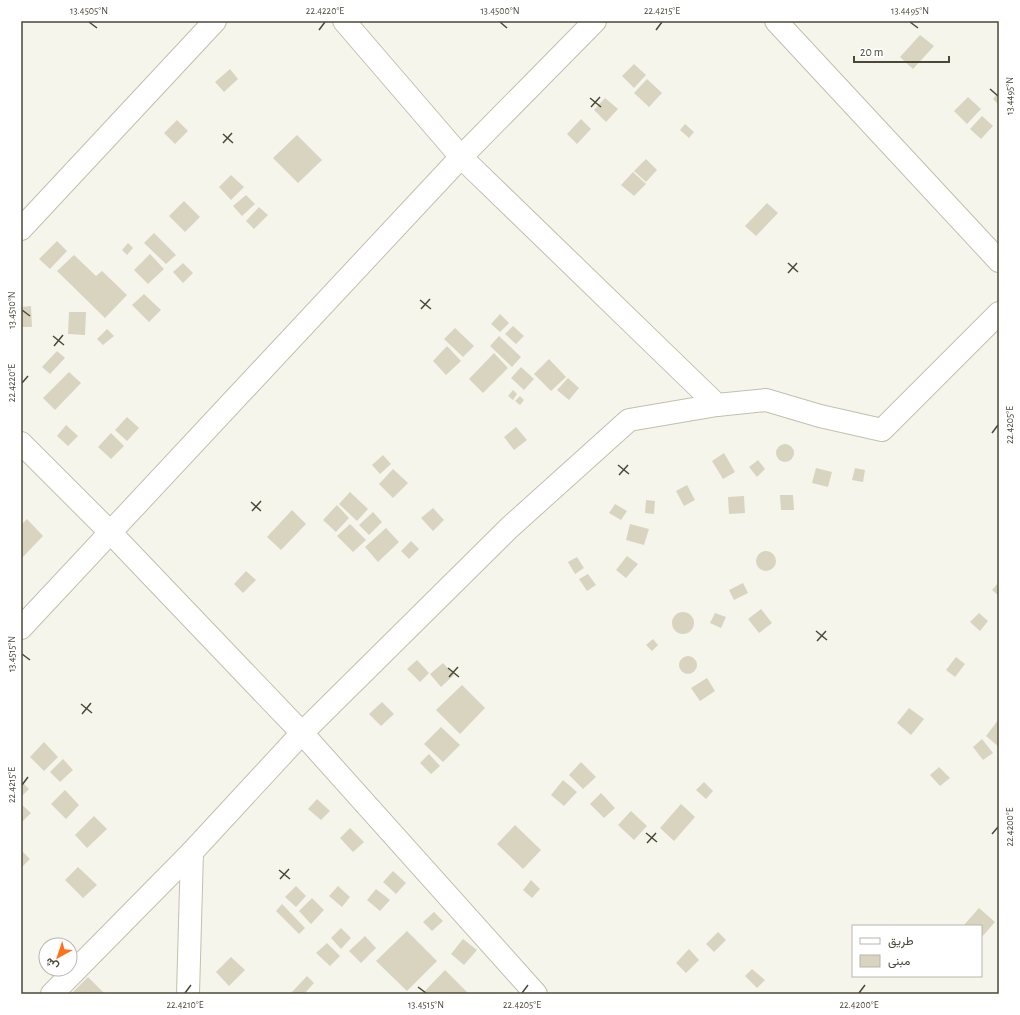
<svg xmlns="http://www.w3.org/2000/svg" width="1020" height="1015" font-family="'Alegreya Sans',Vazirmatn,sans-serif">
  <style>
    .building { fill: #d8d4bf }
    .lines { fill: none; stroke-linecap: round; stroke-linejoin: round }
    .street-casing { stroke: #c2c0ac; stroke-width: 24 }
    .street { stroke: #fff; stroke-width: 22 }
    .ticks { fill: none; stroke: #4b4838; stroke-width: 1.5 }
    .neatline { fill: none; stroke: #4b4838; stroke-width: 1.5 }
    .ticks-label { font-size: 10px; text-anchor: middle; fill: #4b4838 }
  </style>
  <rect width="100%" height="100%" fill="#f6f5eb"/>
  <g class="building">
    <path d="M920,35L934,46L913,69L900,57Z"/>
    <path d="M634,64L646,75L634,88L622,76Z"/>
    <path d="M230,69L238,79L224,92L215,82Z"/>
    <path d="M647,79L662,93L649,107L634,93Z"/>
    <path d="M999,92V105L993,99Z"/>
    <path d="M968,97L981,109L967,124L954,111Z"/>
    <path d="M605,98L618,109L606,122L594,110Z"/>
    <path d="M982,116L993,126L981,139L970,129Z"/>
    <path d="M581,119L591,129L577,144L567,134Z"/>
    <path d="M177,120L188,131L175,144L164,133Z"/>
    <path d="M685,124L694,132L689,138L680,130Z"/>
    <path d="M297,135L322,160L298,183L273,158Z"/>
    <path d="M646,159L657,170L646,182L634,171Z"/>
    <path d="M633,172L646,184L634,196L621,185Z"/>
    <path d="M231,175L244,187L231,200L219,187Z"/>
    <path d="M246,195L255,204L242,216L233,206Z"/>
    <path d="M184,201L200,217L185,232L169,216Z"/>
    <path d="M767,203L778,213L756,236L745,226Z"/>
    <path d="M259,207L268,215L254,229L246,221Z"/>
    <path d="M154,233L176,255L166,264L144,243Z"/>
    <path d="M57,241L67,251L50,269L39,259Z"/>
    <path d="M128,243L133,248L127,255L122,250Z"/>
    <path d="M150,254L164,269L148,284L134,270Z"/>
    <path d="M74,255L96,276L102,271L127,295L105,318L57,271Z"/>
    <path d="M183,263L193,273L183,283L173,272Z"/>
    <path d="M144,294L161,310L149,322L132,305Z"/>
    <path d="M31,306L32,327H21V307Z"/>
    <path d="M69,312H86L85,335L68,334Z"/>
    <path d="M500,314L509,323L500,332L491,324Z"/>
    <path d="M513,326L524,336L516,344L505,334Z"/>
    <path d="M455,328L474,346L463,357L444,339Z"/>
    <path d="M107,329L114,336L103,345L97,339Z"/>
    <path d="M499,336L521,357L512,367L490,346Z"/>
    <path d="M447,346L461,361L446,375L433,361Z"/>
    <path d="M57,351L65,358L50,374L42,367Z"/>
    <path d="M494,353L508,368L483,393L469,379Z"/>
    <path d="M549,359L566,377L551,391L534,374Z"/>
    <path d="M521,367L534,379L524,390L511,378Z"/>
    <path d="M69,372L81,383L55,410L43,398Z"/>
    <path d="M568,378L579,388L569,400L557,390Z"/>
    <path d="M513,390L517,394L513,400L508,396Z"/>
    <path d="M520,396L524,400L520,405L515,401Z"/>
    <path d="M127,417L139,428L127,441L115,430Z"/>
    <path d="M66,425L78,436L68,446L57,436Z"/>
    <path d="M516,427L527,440L514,450L504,437Z"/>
    <path d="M111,433L124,446L111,459L98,447Z"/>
    <circle cx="785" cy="453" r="9"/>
    <path d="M724,453L735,472L723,479L712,461Z"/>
    <path d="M383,455L391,464L380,474L372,465Z"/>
    <path d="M758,460L765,469L757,477L749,467Z"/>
    <path d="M816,468L832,472L828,487L812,483Z"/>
    <path d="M855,468L865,470L863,482L852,480Z"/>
    <path d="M393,469L408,483L393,498L379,484Z"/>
    <path d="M687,485L695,500L684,506L676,491Z"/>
    <path d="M350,492L368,509L357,521L339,504Z"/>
    <path d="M780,495H793L794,510H781Z"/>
    <path d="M744,496L745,513L729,514L728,497Z"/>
    <path d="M646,500L655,501L654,514L645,513Z"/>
    <path d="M615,504L627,511L621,520L609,513Z"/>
    <path d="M337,505L349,518L336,532L323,520Z"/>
    <path d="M433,508L444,520L433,531L421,518Z"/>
    <path d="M292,510L306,524L281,550L267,537Z"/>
    <path d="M373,512L382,522L369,535L359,525Z"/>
    <path d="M27,519L43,536L21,559V525Z"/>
    <path d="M350,524L366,540L353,552L337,536Z"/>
    <path d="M630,524L649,529L644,545L626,540Z"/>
    <path d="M386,528L399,542L378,562L365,547Z"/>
    <path d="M411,541L419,549L409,559L401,551Z"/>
    <circle cx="766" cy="561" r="10"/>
    <path d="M627,556L638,564L626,578L616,570Z"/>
    <path d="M577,557L584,568L575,574L568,562Z"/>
    <path d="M246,571L256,580L243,593L234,584Z"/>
    <path d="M588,574L596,585L587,591L579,579Z"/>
    <path d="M999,582V596L992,590Z"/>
    <path d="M743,583L748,593L734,600L729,590Z"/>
    <path d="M761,609L772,623L759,633L748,619Z"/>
    <circle cx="683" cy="623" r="11"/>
    <path d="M715,613L726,617L721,628L710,623Z"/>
    <path d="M979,613L988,621L980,631L970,622Z"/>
    <path d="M653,639L658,645L652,651L646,645Z"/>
    <circle cx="688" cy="665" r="9"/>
    <path d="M956,657L965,664L955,677L946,670Z"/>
    <path d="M417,660L429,673L420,682L407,669Z"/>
    <path d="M443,663L454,675L441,687L430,674Z"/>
    <path d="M707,678L715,691L700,701L691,688Z"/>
    <path d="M462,685L485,708L460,734L436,710Z"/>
    <path d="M382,702L394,714L381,726L369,714Z"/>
    <path d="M909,708L924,719L911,735L897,723Z"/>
    <path d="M999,719V747L986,736Z"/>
    <path d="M441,727L460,745L443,762L424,744Z"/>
    <path d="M982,739L993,753L983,760L973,747Z"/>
    <path d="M44,742L58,757L44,771L30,757Z"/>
    <path d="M429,754L440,766L431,774L420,763Z"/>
    <path d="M63,759L73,770L60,782L50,772Z"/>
    <path d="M581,762L596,777L583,789L569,775Z"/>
    <path d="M939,767L950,778L940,786L930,775Z"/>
    <path d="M563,780L577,792L564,806L551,795Z"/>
    <path d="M21,781L29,789L21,797Z"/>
    <path d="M704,782L713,791L706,799L696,790Z"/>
    <path d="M65,790L79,805L66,819L51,804Z"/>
    <path d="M601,793L615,808L604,818L590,804Z"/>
    <path d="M317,799L330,811L321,820L308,809Z"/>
    <path d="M21,804L31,813L21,823Z"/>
    <path d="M681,804L695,817L674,841L660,828Z"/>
    <path d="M631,811L647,826L634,840L618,825Z"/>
    <path d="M94,816L107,829L87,848L75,835Z"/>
    <path d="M515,825L541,850L523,869L497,844Z"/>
    <path d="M350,828L364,842L353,852L340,838Z"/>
    <path d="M21,850L30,859L21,868Z"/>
    <path d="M78,867L97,885L83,898L65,880Z"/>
    <path d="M393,871L406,883L396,894L383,882Z"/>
    <path d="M531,880L540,889L532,898L523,890Z"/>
    <path d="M296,886L306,896L296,907L285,897Z"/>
    <path d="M338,886L350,897L342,907L329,896Z"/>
    <path d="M376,889L390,900L380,911L367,900Z"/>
    <path d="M312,898L324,910L311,924L299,911Z"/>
    <path d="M282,904L305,928L299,934L276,911Z"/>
    <path d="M979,908L995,922L981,938V926L964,925Z"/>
    <path d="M434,912L443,921L432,931L423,922Z"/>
    <path d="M341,928L351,938L341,949L331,938Z"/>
    <path d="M407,931L437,961L407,991L376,961Z"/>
    <path d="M718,932L726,940L714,952L706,944Z"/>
    <path d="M365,936L376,948L361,963L349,951Z"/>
    <path d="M463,939L477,950L464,965L451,954Z"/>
    <path d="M327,943L340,956L330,966L316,953Z"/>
    <path d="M689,949L699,960L686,973L676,963Z"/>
    <path d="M231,957L245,970L229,986L216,972Z"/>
    <path d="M752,969L765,980L757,988L745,976Z"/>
    <path d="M445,970L469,994H422Z"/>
    <path d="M307,976L314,983L304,994H290Z"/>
    <path d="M88,977L105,994H71Z"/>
  </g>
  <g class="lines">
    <g class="street-casing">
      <g id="street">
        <path d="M344,21L461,157L717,405"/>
        <path d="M776,21L999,261"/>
        <path d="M21,229L215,21"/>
        <path d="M21,443L110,532L302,733L536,994"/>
        <path d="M21,628L461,157L595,21"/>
        <path d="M52,994L192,852L302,733L509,528L629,420L717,405L766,400L820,416L882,430L999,313"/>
        <path d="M188,994L192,852"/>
      </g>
    </g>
    <use href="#street" class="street"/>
  </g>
  <path class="ticks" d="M89,22L97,28M500,22L507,28M910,22L918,28M319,30L325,22M656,30L662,22M990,89L998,96M590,98L601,107M591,107L600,97M223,134L233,143M223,143L232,133M788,263L798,272M788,273L797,263M420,300L431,309M421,309L430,299M22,310L30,316M53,336L64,345M54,346L63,335M22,383L28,376M992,433L998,425M618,465L629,474M619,475L628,465M251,502L261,511M252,511L261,501M816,631L827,640M817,641L826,631M22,654L30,660M448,668L459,677M449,677L458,667M81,704L92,713M82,714L91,703M22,785L28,777M646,833L657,842M992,834L998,827M647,843L656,833M279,870L290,879M280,879L289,869M418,987L426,993M185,993L191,985M522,993L528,985M859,993L865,985"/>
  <rect width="1020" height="1015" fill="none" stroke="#ffffff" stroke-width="44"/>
  <rect x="852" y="925" width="130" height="52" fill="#ffffff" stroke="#b7b6af"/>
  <rect x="860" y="938" width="20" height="6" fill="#ffffff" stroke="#b7b6af"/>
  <text x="888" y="945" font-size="12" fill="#4b4838">طريق</text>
  <rect x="860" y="955" width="20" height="12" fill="#d8d4bf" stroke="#b7b6af"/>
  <text x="888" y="965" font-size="12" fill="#4b4838">مبنى</text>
  <g transform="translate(58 957) rotate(220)"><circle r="19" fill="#ffffff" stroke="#b7b6af"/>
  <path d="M0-3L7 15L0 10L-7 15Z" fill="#ff7018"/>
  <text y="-6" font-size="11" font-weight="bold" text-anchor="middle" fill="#4b4838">ش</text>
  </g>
  <path d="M854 56v6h95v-6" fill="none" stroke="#4b4838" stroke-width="2"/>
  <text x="860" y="56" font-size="12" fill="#4b4838" stroke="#ffffff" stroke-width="3" paint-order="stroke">20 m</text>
  <rect x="22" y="22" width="976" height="971" class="neatline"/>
  <g class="ticks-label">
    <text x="89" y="14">13.4505°N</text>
    <text x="325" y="14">22.4220°E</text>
    <text x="500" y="14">13.4500°N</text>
    <text x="662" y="14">22.4215°E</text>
    <text x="910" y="14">13.4495°N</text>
    <text transform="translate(1009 96) rotate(-90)" y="4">13.4495°N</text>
    <text transform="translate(11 310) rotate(-90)" y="4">13.4510°N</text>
    <text transform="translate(11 383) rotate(-90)" y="4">22.4220°E</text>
    <text transform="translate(1009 425) rotate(-90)" y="4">22.4205°E</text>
    <text transform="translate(11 654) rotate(-90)" y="4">13.4515°N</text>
    <text transform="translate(11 785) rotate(-90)" y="4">22.4215°E</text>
    <text transform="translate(1009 827) rotate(-90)" y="4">22.4200°E</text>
    <text x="185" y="1008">22.4210°E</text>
    <text x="426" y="1008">13.4515°N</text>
    <text x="522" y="1008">22.4205°E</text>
    <text x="859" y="1008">22.4200°E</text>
  </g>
</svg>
